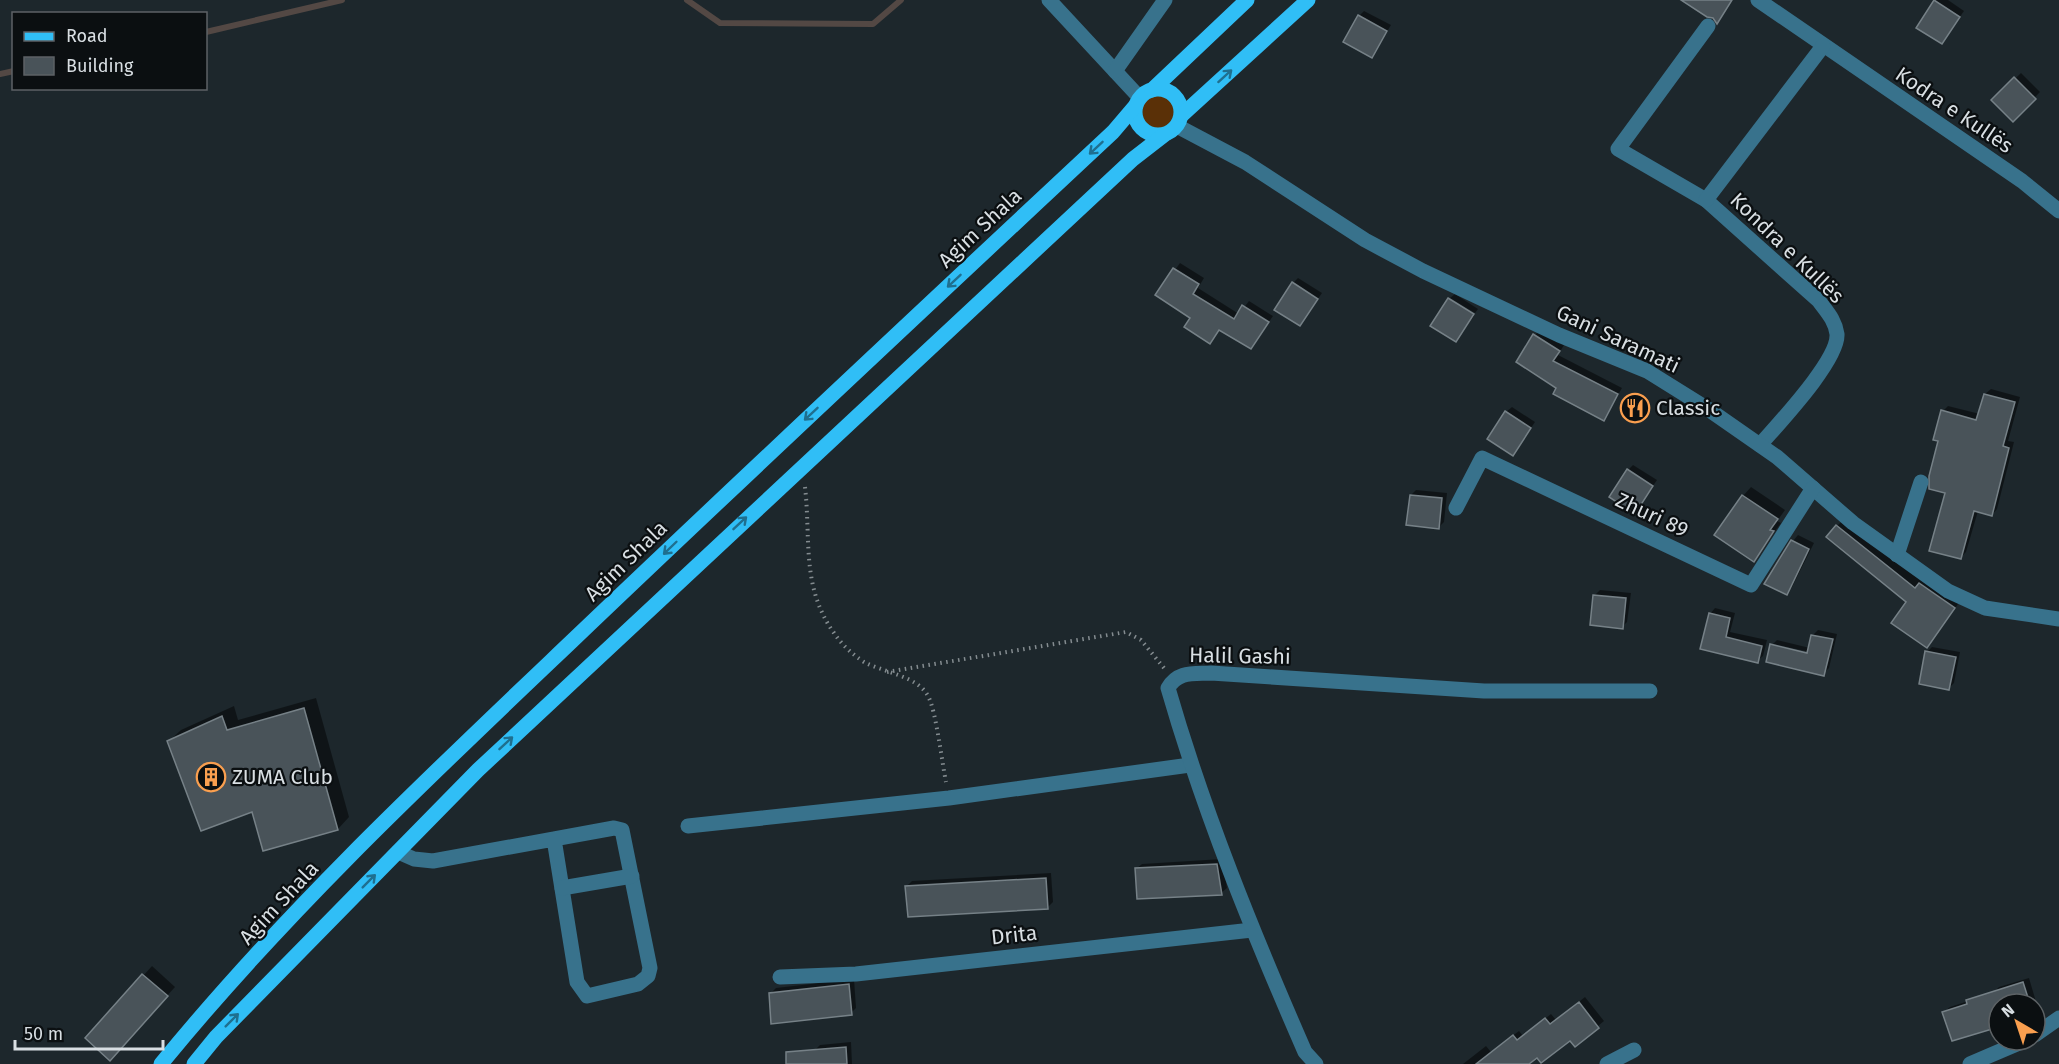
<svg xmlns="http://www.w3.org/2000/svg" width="2059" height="1064" font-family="'Fira Sans',sans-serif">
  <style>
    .green { fill: #5a3007 }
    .shadow { fill: #0007; fill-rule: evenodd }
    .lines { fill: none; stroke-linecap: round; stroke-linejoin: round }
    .stream { stroke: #534844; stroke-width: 6 }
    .building { fill: #495359; stroke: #768187; stroke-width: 1.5 }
    .path { stroke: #848c90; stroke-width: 4; stroke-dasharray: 1.5 4.5; stroke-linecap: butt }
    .minor { stroke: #38728c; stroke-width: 15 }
    .major { stroke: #30bef6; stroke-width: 15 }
    .oneway { stroke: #1f6f8f }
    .labels { text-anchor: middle; stroke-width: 4.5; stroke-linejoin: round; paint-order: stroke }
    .street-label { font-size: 21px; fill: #d9dfe3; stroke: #0b0f11 }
    .poi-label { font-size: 21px; fill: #d9dfe3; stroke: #0b0f11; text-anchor: start }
  </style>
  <rect width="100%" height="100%" fill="#1d272c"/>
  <circle class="green" cx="1159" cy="112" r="17"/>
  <g class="shadow">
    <path d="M1936,0H1948L1964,11L1942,42L1918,27Z"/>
    <path d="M1364,11L1391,25L1372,56L1359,16Z"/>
    <path d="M2021,73L2040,92L2013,120L1993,100Z"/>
    <path d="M1180,263L1204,278L1198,288L1239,314L1249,301L1273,316L1251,348L1220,328L1210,342L1192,317L1157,295Z"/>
    <path d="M1298,278L1322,293L1300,325L1293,283Z"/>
    <path d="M1455,294L1478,309L1475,313L1450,298Z"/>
    <path d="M1448,300L1474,316L1456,340Z"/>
    <path d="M1540,330L1564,345L1558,355L1622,388L1604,419L1558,387L1535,335Z"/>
    <path d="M1991,389L2020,397L2008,441L2014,442L1997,509L1992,515L1978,511L1966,552L1960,558L1940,440L1943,411L1948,406L1980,414L1985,394Z"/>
    <path d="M1512,407L1535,422L1513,454L1506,412Z"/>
    <path d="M1633,465L1657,480L1635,512L1628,470Z"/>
    <path d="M1751,487L1785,510L1777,521L1781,523L1754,560L1743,496Z"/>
    <path d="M1416,490L1447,493L1444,522L1438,528L1411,495Z"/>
    <path d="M1844,519L1961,600L1927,646L1908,601L1837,526Z"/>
    <path d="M1798,535L1814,543L1792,587L1787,593L1793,541Z"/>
    <path d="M1600,590L1631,593L1627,622L1622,627L1595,595Z"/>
    <path d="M1715,608L1735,613L1730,632L1767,640L1763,656L1757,661L1702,648L1710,614Z"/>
    <path d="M1818,630L1837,634L1829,668L1823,674L1768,661L1772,645L1777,640L1810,648L1813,635ZM1773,644L1814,653V656L1773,647Z"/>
    <path d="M1932,647L1960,652L1954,683L1949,688L1927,652Z"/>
    <path d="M316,698L349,817L338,829L169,741L181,730L234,706L238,720Z"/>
    <path d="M1222,859L1227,888L1221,893L1136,869L1142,864Z"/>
    <path d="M1051,873L1053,902L1048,907L907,886L912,881Z"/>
    <path d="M152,966L175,987L118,1050L87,1038Z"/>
    <path d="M2029,978L2037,1005L2035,1007V1004H1999V1021L1944,1012L1950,1007L1993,993L1999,987Z"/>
    <path d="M854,979L856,1008L851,1013L770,994L776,988Z"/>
    <path d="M1585,997L1604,1021L1575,1045L1570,1038L1527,1064H1463L1486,1046L1491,1052L1519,1031L1523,1036L1551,1014L1556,1020Z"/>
    <path d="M851,1042L852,1064H815V1050L820,1045Z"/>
  </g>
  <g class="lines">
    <g class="stream">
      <path d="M687,0L720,23L873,24L901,0"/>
      <path d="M206,32L342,0"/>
      <path d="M0,74L14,71"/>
    </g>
  </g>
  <g class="building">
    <path d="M1681,0H1732L1717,24L1713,18L1707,17Z"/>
    <path d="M1934,0L1960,17L1942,44L1916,28Z"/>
    <path d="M1358,15L1387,31L1372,58L1343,42Z"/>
    <path d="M2014,77L2036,99L2013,122L1991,100Z"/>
    <path d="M1173,268L1199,284L1193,294L1234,319L1242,305L1269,322L1251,349L1219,330L1210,344L1184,327L1190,318L1155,295Z"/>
    <path d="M1292,282L1318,299L1300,326L1274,310Z"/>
    <path d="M1448,298L1474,314L1456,342L1430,326Z"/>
    <path d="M1533,334L1560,351L1553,361L1618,394L1604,421L1553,394L1556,388L1516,362Z"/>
    <path d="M1984,394L2015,402L2003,446L2009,448L1992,516L1974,511L1961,559L1929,551L1945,493L1929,489V476L1938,441L1933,440L1941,410L1976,420Z"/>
    <path d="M1505,411L1531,428L1513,456L1487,439Z"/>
    <path d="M1627,469L1653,486L1635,514L1609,497Z"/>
    <path d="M1410,495L1442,498L1439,529L1406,525Z"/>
    <path d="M1742,495L1778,519L1770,530L1774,531L1754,562L1714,535Z"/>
    <path d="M1836,525L1915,588L1919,583L1955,608L1927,648L1891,623L1906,602L1826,537Z"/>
    <path d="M1791,540L1809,549L1787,595L1764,584Z"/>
    <path d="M1593,595L1626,598L1623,629L1590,625Z"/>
    <path d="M1709,613L1730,618L1726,637L1762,646L1758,663L1700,649Z"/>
    <path d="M1811,635L1833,639L1824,676L1766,662L1770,644L1807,653Z"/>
    <path d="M1925,651L1956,657L1949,690L1919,684Z"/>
    <path d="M304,708L338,830L263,851L252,812L201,831L167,741L222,716L227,730Z"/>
    <path d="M1217,864L1222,895L1137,899L1135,868Z"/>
    <path d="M1046,878L1048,909L908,917L905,886Z"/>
    <path d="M142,974L168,996L110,1061L85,1038Z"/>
    <path d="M2023,982L2030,1004H1999V1027L1952,1041L1942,1012L1967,1004L1966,1000Z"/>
    <path d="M849,984L852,1015L771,1024L769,993Z"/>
    <path d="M1579,1002L1599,1028L1575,1047L1570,1041L1541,1063L1537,1058L1529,1064H1476L1513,1035L1517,1040L1545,1018L1550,1024Z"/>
    <path d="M846,1047L847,1064H786V1052Z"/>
  </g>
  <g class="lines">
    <g class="path">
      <path d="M805,487C811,539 801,587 834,633C842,645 852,654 864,662C882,672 918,676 928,696C936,710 942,763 946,782"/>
      <path d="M887,672L1126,632L1141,640L1164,668"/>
    </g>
    <g class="minor">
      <path d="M1049,0L1140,98"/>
      <path d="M1758,0L2022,181L2059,211"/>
      <path d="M1708,26L1618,149L1706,200L1819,301C1827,312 1835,320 1837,334C1839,360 1778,424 1760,445"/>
      <path d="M1115,71L1165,0"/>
      <path d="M1177,126L1245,162L1365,240L1423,271L1559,335L1647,371L1708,409L1777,457L1853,523L1948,591L1985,608L2059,619"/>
      <path d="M1706,200L1823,46"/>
      <path d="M1456,508L1482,458L1751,585L1813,488"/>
      <path d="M1897,555L1921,482"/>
      <path d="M688,826L949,798L1190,765"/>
      <path d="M398,852L414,859L433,861L614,828L622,830L650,968L648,976L638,984L587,996L577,982L554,839"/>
      <path d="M562,888L632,876"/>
      <path d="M780,977L856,974L1252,930"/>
      <path d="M2035,1035L2059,1018"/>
      <path d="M1316,1064L1305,1052C1253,933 1204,813 1168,688C1178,671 1193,674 1211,673L1484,691H1650"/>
      <path d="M1607,1064L1634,1050"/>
      <path d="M1970,1064L2026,1040"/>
    </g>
    <g class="major">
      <circle cx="1158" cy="112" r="23"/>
      <path d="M1152,90L1247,0"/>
      <path d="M1182,115L1308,0"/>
      <path d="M161,1064C285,912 430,776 572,641C751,470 932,301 1113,132L1136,105"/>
      <path d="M194,1064L216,1037L478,770L1133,159L1164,135"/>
    </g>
  </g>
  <defs><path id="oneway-shaft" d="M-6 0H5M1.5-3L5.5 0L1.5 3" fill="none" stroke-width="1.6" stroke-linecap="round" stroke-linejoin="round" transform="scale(1.5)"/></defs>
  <g class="oneway">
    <use href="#oneway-shaft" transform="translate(1225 76) rotate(-42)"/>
    <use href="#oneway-shaft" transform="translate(1096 148) rotate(137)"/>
    <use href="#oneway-shaft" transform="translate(954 281) rotate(137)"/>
    <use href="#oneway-shaft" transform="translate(811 414) rotate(137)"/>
    <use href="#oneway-shaft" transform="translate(740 523) rotate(-43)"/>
    <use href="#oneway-shaft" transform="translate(670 548) rotate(136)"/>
    <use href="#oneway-shaft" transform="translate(506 743) rotate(-43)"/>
    <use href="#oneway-shaft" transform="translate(369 881) rotate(-45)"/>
    <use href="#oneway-shaft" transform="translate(232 1020) rotate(-45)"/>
  </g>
  <defs>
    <g id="restaurant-ring" transform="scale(1.5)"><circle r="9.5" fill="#0b0f11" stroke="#fa9f4f" stroke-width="1.5"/><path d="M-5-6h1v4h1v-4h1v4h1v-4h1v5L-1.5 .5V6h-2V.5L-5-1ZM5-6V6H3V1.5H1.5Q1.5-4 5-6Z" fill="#fa9f4f"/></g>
    <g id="building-ring" transform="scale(1.5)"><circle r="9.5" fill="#0b0f11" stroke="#fa9f4f" stroke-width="1.5"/><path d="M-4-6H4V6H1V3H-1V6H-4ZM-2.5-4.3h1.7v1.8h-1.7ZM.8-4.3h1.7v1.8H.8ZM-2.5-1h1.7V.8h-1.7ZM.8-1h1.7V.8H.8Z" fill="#fa9f4f"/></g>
  </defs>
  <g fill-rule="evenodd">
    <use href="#restaurant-ring" x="1635" y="408"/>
    <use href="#building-ring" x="211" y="777"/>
  </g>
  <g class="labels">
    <g class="street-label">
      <text transform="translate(1954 110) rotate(34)" y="7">Kodra e Kullës</text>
      <text transform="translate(980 228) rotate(-43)" y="7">Agim Shala</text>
      <text transform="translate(1787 248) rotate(44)" y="7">Kondra e Kullës</text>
      <text transform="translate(1618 339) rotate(25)" y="7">Gani Saramati</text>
      <text transform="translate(1652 515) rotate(25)" y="7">Zhuri 89</text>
      <text transform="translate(626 561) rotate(-44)" y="7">Agim Shala</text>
      <text transform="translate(1240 656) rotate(1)" y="7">Halil Gashi</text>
      <text transform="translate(279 903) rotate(-47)" y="7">Agim Shala</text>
      <text transform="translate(1014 935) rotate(-6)" y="7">Drita</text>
    </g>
    <g class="poi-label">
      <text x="1656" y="415">Classic</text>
      <text x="232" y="784">ZUMA Club</text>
    </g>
  </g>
  <rect x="12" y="12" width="195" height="78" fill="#0b0f11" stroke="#5d6265" stroke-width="1.5"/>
  <rect x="24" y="32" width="30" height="9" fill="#30bef6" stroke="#5d6265" stroke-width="1.5"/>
  <text x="66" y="42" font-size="18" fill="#d9dfe3">Road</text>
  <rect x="24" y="57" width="30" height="18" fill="#495359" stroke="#5d6265" stroke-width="1.5"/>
  <text x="66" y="72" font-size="18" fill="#d9dfe3">Building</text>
  <g transform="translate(2017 1022) rotate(321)"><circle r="28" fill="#0b0f11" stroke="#5d6265" stroke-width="1.5"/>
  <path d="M0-4.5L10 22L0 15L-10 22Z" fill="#fa9f4f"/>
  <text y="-9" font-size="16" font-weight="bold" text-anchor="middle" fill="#d9dfe3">N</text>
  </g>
  <path d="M15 1040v9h148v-9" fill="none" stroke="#d9dfe3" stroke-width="3"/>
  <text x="24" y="1040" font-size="18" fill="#d9dfe3" stroke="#0b0f11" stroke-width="4.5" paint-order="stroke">50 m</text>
</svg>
